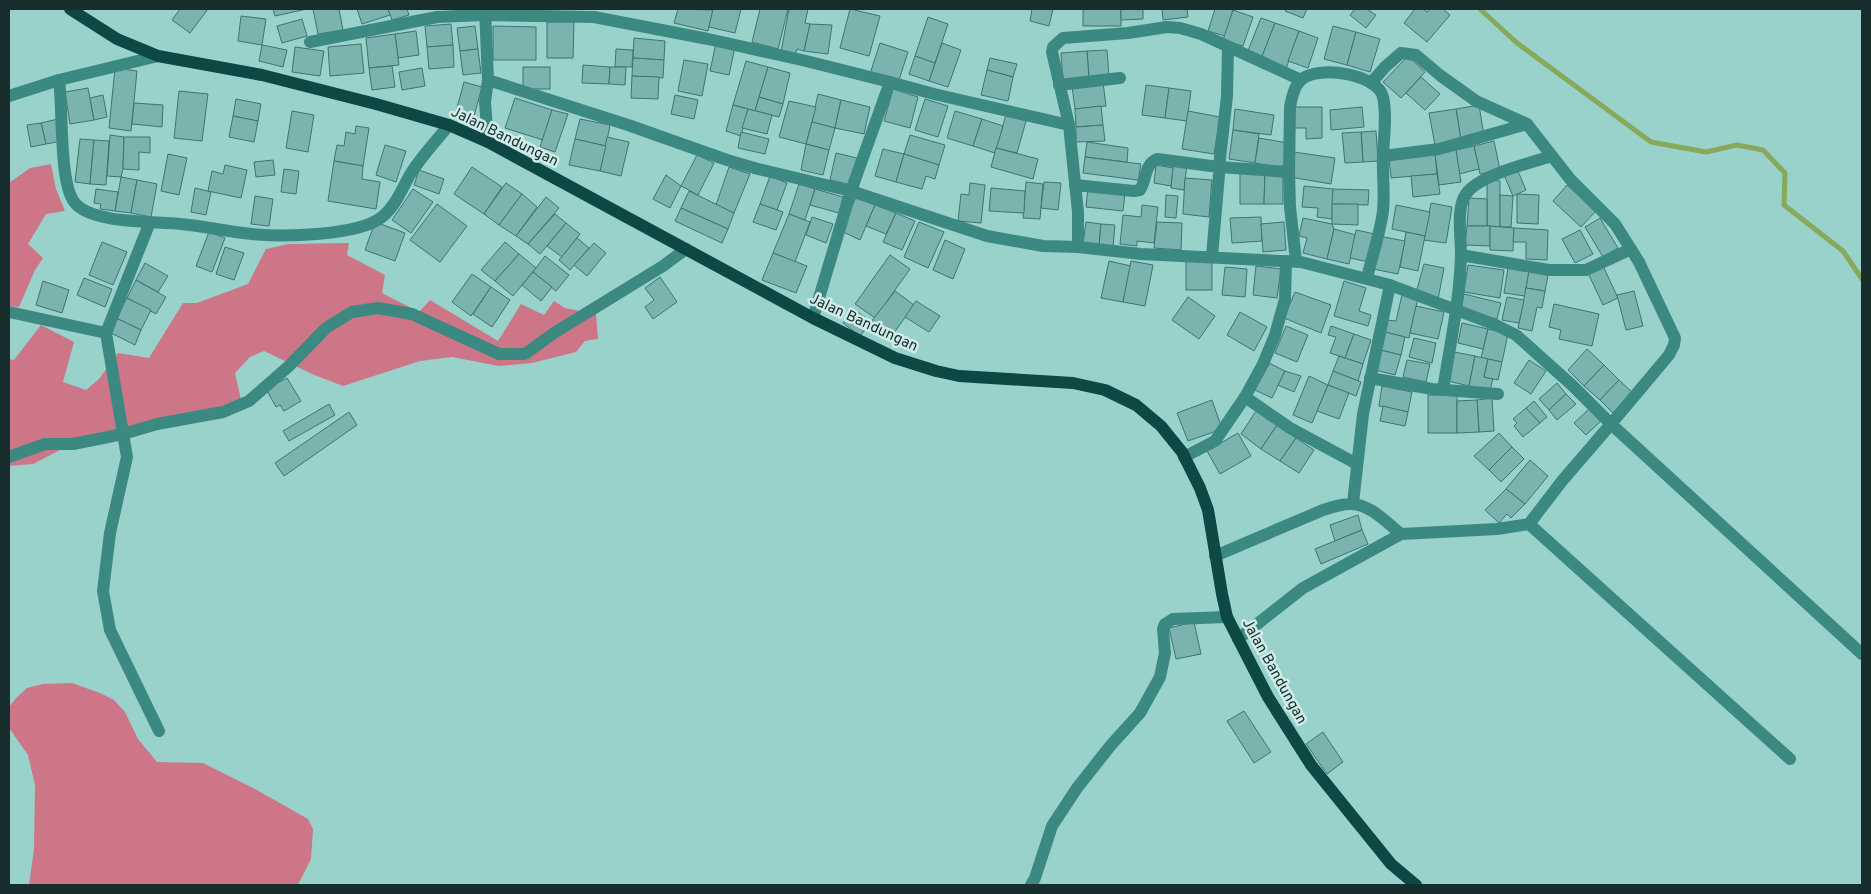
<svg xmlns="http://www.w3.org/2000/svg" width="1871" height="894" font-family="Overpass,sans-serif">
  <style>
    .forest { fill: #cd7688 }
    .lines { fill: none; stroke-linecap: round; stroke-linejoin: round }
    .stream { stroke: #88a85b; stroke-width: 5 }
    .building { fill: #7bb4ae; stroke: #3d7570 }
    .minor { stroke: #3c8982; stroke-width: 12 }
    .major { stroke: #0d4844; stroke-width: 12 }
    .labels { text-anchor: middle; stroke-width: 5; stroke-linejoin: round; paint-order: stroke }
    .street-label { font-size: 15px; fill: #172e2c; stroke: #d0ece8 }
  </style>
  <rect width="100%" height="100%" fill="#98d2cb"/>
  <g class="forest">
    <path d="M51,164L56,189L65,211L46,214L28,244L43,258L35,270L19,307L9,306V183L30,168Z"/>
    <path d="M349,243L347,255L385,275L382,293L419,312L430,300L498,341L521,304L544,315L554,301L565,308L596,314L598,339L585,341L576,352L532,363L499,366L452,357L420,361L343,386L312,374L264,351L250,357L235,373L241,400L123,437L60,450L33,464L9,466V359L14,360L41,325L74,342L63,382L86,390L99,379L118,353L149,358L183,303H197L248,284L266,249L288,244Z"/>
    <path d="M72,683L100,693L114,700L125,712L138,739L157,762L203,763L255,789L308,819L313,829L311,859L298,885H29L34,849L35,785L28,755L9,728V707L16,698L27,688L43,684Z"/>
  </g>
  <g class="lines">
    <path class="stream" d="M1480,9L1517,43L1651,142L1706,152L1737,145L1763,150L1785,173L1784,205L1843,251L1862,279"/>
  </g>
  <g class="building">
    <path d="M180,9H208L190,33L172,20Z"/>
    <path d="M273,9H307L275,16Z"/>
    <path d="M313,9H339L343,30L318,34Z"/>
    <path d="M357,9H388L390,15L362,24Z"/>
    <path d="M388,9H407L409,15L392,20Z"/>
    <path d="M678,9L713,10L708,31L674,23Z"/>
    <path d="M713,9H741L735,33L709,27Z"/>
    <path d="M760,9H788L778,49L752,42Z"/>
    <path d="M789,9H808L805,23L810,24L804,51L797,49L795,55L781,52Z"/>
    <path d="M850,9L880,16L869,56L840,48Z"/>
    <path d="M1032,9H1053L1049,26L1030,21Z"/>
    <rect x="1083" y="9" width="38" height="17"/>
    <path d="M1121,9H1143V19L1121,20Z"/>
    <path d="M1162,9H1187L1188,17L1163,20Z"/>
    <path d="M1215,9H1233L1225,36L1208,31Z"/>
    <path d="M1286,9H1307L1303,18L1285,11Z"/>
    <path d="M1355,9H1367L1376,15L1366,28L1350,15Z"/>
    <path d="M1415,9H1423L1427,12L1430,9H1443L1450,15L1427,42L1404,23Z"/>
    <path d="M1233,10L1253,17L1243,46L1223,40Z"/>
    <path d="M241,16L266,19L262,45L238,41Z"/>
    <path d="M928,17L948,24L935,63L915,56Z"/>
    <path d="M1261,18L1275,23L1261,59L1247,53Z"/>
    <path d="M302,19L307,36L282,43L277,26Z"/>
    <path d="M547,22H574L573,58H547Z"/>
    <path d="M1275,23L1299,31L1286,69L1261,59Z"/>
    <path d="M451,24L453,45L427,47L425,26Z"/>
    <path d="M810,24L832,25L828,54L804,51Z"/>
    <path d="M475,26L478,49L460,51L457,28Z"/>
    <path d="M493,26L536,27V60H493Z"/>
    <path d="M1333,26L1356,32L1347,65L1324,59Z"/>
    <path d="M416,31L419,55L398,58L395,34Z"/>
    <path d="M1299,31L1318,38L1308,68L1288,61Z"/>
    <path d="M1356,32L1380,39L1370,72L1347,65Z"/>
    <path d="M395,34L399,65L369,68L366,38Z"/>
    <path d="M634,38L665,41L664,60L633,58Z"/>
    <path d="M716,43L735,47L729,75L710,71Z"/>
    <path d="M880,43L908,52L898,83L870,74Z"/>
    <path d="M942,43L961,50L948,87L929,81Z"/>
    <path d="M361,44L364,73L330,76L328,47Z"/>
    <path d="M262,45L287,50L283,67L259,61Z"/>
    <path d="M453,45L454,67L429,69L427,47Z"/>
    <path d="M295,47L324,51L320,76L292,72Z"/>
    <path d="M478,49L481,73L463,75L460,51Z"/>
    <path d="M616,49L633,50L632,67H615Z"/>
    <path d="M1107,50L1109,77L1089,78L1087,51Z"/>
    <path d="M1087,51L1089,78L1063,81L1061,53Z"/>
    <path d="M915,56L935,63L929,81L909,74Z"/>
    <path d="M1408,56L1425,72L1401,98L1383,82Z"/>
    <path d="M633,58L664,60L663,78L632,76Z"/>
    <path d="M990,58L1017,64L1013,77L987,70Z"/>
    <path d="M684,60L708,64L702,96L678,91Z"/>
    <path d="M746,61L768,67L755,111L733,105Z"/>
    <path d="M583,65L610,67L609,84L582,83Z"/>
    <path d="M392,66L395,87L372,90L369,68Z"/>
    <rect x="523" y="67" width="27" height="22"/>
    <path d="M610,67H626L625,85L609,84Z"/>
    <path d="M768,67L790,73L783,104L759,97Z"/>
    <path d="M115,68L137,71L131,131L109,128Z"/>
    <path d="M422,68L425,86L402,90L399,72Z"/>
    <path d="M987,70L1013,77L1008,101L981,95Z"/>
    <path d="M632,76L659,77L658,99L631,98Z"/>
    <path d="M1421,77L1440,94L1425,110L1406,93Z"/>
    <path d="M464,82L482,87L473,120L455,115Z"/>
    <path d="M1103,82L1106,106L1075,109L1072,86Z"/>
    <path d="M1146,85L1169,88L1165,118L1142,115Z"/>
    <path d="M88,88L94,120L70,124L65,92Z"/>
    <path d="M1169,88L1191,91L1187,121L1165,118Z"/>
    <path d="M893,89L918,97L910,128L884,121Z"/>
    <path d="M179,91L208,94L202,141L174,138Z"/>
    <path d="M818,94L841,100L835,128L812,122Z"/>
    <path d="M103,95L107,117L94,120L90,98Z"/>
    <path d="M675,95L698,100L694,119L671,114Z"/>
    <path d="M759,97L783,104L779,117L755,111Z"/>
    <path d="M515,98L552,110L543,140L505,128Z"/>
    <path d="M236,99L261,104L258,121L233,116Z"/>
    <path d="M925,99L948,106L938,137L915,130Z"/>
    <path d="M841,100L870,107L864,134L835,128Z"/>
    <path d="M789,101L816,107L806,144L779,137Z"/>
    <path d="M134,103L163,105L162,127L132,124Z"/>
    <path d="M733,105L748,109L741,136L726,131Z"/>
    <path d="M1479,105L1484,136L1461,140L1456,109Z"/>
    <path d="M1101,106L1103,125L1076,127L1075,109Z"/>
    <path d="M1292,107H1322V138L1306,139V128H1292Z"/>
    <path d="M1362,107L1364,127L1331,130L1330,110Z"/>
    <path d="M748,109L772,115L767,134L742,128Z"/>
    <path d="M1235,109L1274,115L1271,135L1233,130Z"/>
    <path d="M1456,109L1461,140L1435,145L1429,113Z"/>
    <path d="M552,110L568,114L555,152L540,147Z"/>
    <path d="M292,111L314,115L308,152L286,148Z"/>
    <path d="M955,111L982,119L973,146L947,138Z"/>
    <path d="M1188,111L1220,117L1214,154L1182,149Z"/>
    <path d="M1006,115L1026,121L1017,153L996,148Z"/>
    <path d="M233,116L258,121L254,142L229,137Z"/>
    <path d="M58,119L62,141L46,144L41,123Z"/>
    <path d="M580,119L610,125L606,146L575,139Z"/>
    <path d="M982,119L1003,126L995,153L973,146Z"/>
    <path d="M812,122L835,128L829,150L806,144Z"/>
    <path d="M41,123L46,144L31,147L27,125Z"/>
    <path d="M1103,125L1105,141L1076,142V127Z"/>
    <path d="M356,126L369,128L363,166L334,161L337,145L344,146L346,132L355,134Z"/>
    <path d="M1233,130L1259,134L1255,163L1229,159Z"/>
    <path d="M1376,131L1378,161L1363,162L1361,132Z"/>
    <path d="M741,132L769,139L765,154L738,148Z"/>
    <path d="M1361,132L1363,162L1345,163L1342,133Z"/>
    <path d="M110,135L124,137L123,169L121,177L107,176Z"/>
    <path d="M910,135L945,145L939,165L904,154Z"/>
    <path d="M124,137H150V153L139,152V170L123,169Z"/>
    <path d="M607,137L629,142L621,176L600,171Z"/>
    <path d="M1259,138L1288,143L1284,168L1255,163Z"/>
    <path d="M80,139L94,140L90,184L75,182Z"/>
    <path d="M575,139L606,146L600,171L569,165Z"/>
    <path d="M94,140L109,141L106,185L90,184Z"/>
    <path d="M1494,141L1500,170L1480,174L1474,146Z"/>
    <path d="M1087,142L1128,148L1127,162L1085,157Z"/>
    <path d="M806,144L829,150L823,175L801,170Z"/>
    <path d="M385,145L406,151L396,182L376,175Z"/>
    <path d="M1474,146L1479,169L1459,174L1456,150Z"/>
    <path d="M996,148L1038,159L1033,179L991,167Z"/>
    <path d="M883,149L904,154L896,182L875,176Z"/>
    <path d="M1456,150L1461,182L1439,185L1435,154Z"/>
    <path d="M1294,152L1335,158L1331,184L1290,177Z"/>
    <path d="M836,153L857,158L851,185L830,180Z"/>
    <path d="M168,154L187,158L179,195L161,191Z"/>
    <path d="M904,154L939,165L935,179L926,176L922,189L896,182Z"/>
    <path d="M1435,154L1437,174L1391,178L1389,159Z"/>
    <path d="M697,155L714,163L698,195L681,186Z"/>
    <path d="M1085,157L1141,164L1138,180L1083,173Z"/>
    <path d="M273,160L275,175L256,177L254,162Z"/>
    <path d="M334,161L363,166L362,179L380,182L376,209L328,201Z"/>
    <path d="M1173,163L1187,164L1184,190L1171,188Z"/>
    <path d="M225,165L247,170L241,198L208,191L212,171L223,174Z"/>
    <path d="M1156,165L1173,168L1171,186L1154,183Z"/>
    <path d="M472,167L502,187L484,214L454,194Z"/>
    <path d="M729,167L750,174L734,213L716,205Z"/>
    <path d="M284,169L299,171L296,194L281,192Z"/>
    <path d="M1517,169L1526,190L1513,196L1504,175Z"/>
    <path d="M419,170L444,179L439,194L414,185Z"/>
    <path d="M1240,171H1265L1264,204H1240Z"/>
    <path d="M1265,171L1283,173V204H1264Z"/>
    <path d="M1437,174L1440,194L1413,197L1411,176Z"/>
    <path d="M666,175L681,186L670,208L653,199Z"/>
    <path d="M770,176L787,183L777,210L760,204Z"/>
    <path d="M121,177L137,180L131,213L115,211Z"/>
    <path d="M1185,178L1212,180L1209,217L1183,214Z"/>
    <path d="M137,180L157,184L151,217L131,213Z"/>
    <path d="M1487,180L1500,181V227L1487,226Z"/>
    <path d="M1026,182L1043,184L1040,219L1023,218Z"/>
    <path d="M1044,182L1061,183L1058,210L1041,208Z"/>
    <path d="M506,183L522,194L499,225L484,214Z"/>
    <path d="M970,183L985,185L981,223L958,221L961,194L969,195Z"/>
    <path d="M799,184L815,189L805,220L789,214Z"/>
    <path d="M1567,185L1596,211L1581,227L1553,201Z"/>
    <path d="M1304,186L1333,189L1332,219L1317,217L1318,208L1302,207Z"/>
    <path d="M195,188L211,192L206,215L191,212Z"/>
    <path d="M991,188L1025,191L1024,213L989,211Z"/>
    <path d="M1088,188L1125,192L1123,211L1086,207Z"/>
    <path d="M96,189L118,192L115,211L100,209L101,204L94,203Z"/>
    <path d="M413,189L433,202L411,233L392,220Z"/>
    <path d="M815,189L843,197L839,213L810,205Z"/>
    <path d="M1333,189L1369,190L1368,205L1332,204Z"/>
    <path d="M689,191L734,213L728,229L681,208Z"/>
    <path d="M522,194L537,207L516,236L499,225Z"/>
    <path d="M1517,194L1539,195L1538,224L1517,223Z"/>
    <path d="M1166,195L1178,196L1176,218L1165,217Z"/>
    <path d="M1500,195L1513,196L1511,227H1500Z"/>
    <path d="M255,196L273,199L269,226L251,224Z"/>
    <path d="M546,197L559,208L528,244L516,236Z"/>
    <path d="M856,197L875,205L860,240L841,231Z"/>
    <path d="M1469,198L1487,199V226H1467Z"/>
    <path d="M1431,203L1452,207L1446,243L1424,240Z"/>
    <path d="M437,204L467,226L440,262L410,240Z"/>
    <path d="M760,204L783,212L776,230L753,222Z"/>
    <path d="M1332,204H1358V225L1332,224Z"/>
    <path d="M875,205L896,213L886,234L866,226Z"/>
    <path d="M1142,205L1158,207L1154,243L1137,241V246L1120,244L1123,215L1141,217Z"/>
    <path d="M1396,205L1430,212L1425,236L1392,229Z"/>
    <path d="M681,208L728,229L722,243L675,221Z"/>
    <path d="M896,213L915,221L902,250L883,242Z"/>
    <path d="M555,214L566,223L540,254L528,244Z"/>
    <path d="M789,214L810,222L795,262L773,253Z"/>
    <path d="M812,217L833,224L826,243L806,235Z"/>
    <path d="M1261,217L1262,241L1232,243L1230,218Z"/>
    <path d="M1303,218L1332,224L1334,229L1327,259L1303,253L1307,238L1299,236Z"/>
    <path d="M1600,218L1618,248L1603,257L1585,227Z"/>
    <path d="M375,222L405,233L395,261L365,250Z"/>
    <path d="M919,222L944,232L928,268L904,257Z"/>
    <path d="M1086,222L1101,224L1099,246L1083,244Z"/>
    <path d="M1157,222L1182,223L1181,250L1154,248Z"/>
    <path d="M1284,222L1286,250L1263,252L1261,224Z"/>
    <path d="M566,223L580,234L562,257L547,246Z"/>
    <path d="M1101,224L1115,225L1113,247L1099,246Z"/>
    <path d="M1467,226H1490V246L1465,245Z"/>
    <path d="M1490,226L1514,228L1513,251L1490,250Z"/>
    <path d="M1514,228L1548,230L1547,260L1526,259V242H1513Z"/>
    <path d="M1334,229L1356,235L1349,264L1327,259Z"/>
    <path d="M1356,230L1375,234L1369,262L1350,258Z"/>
    <path d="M1580,230L1593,254L1575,263L1562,239Z"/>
    <path d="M209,232L225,238L212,272L196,266Z"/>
    <path d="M1406,232L1425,236L1418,271L1400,267Z"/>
    <path d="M1379,236L1405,241L1398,274L1373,269Z"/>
    <path d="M577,238L589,248L570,270L559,260Z"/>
    <path d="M945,240L965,249L953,279L933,270Z"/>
    <path d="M102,242L127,252L113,285L89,275Z"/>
    <path d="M505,242L519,254L495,281L481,270Z"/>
    <path d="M594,243L606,253L587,276L574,265Z"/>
    <path d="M225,247L244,253L234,280L216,274Z"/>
    <path d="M773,253L807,266L796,293L762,280Z"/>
    <path d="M519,254L536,268L513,296L495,281Z"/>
    <path d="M890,255L910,269L875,318L855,304Z"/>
    <path d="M545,256L569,275L556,291L533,272Z"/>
    <rect x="1186" y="259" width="26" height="31"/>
    <path d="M1109,261L1131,266L1123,302L1101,298Z"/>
    <path d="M1131,261L1153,265L1145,306L1123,302Z"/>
    <path d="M145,263L168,276L158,292L136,280Z"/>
    <path d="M1424,264L1444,268L1438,299L1416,293Z"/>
    <path d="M1468,265L1504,270L1500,298L1464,292Z"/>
    <path d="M1256,266L1281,269L1277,298L1253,295Z"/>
    <path d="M1603,266L1618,298L1603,305L1588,273Z"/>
    <path d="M1225,267L1247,269L1245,297L1222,295Z"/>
    <path d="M1508,268L1529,271L1525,296L1504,293Z"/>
    <path d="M1529,271L1548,275L1545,291L1526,288Z"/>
    <path d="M533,272L552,287L541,301L522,285Z"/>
    <path d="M472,274L491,287L471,316L452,302Z"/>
    <path d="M660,277L677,302L653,319L645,307L654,300L645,288Z"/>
    <path d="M84,278L112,289L105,307L77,295Z"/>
    <path d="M136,280L166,297L156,314L127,298Z"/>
    <path d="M43,281L69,290L62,313L36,305Z"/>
    <path d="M1344,281L1366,288L1359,311L1371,315L1368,326L1334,316Z"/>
    <path d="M491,287L510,300L492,327L473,314Z"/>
    <path d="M1526,288L1545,291L1542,308L1537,307L1532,331L1518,328Z"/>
    <path d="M895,291L914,305L891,337L871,322Z"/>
    <path d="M1634,291L1643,326L1626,330L1617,295Z"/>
    <path d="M1295,292L1331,305L1321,333L1284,318Z"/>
    <path d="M1464,294L1501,303L1497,319L1460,311Z"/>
    <path d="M1402,295L1418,298L1409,338L1385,332L1387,320L1396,321Z"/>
    <path d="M1188,297L1215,316L1199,339L1172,320Z"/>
    <path d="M1507,297L1524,300L1519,323L1502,320Z"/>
    <path d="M127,298L151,310L141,330L116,318Z"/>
    <path d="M916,301L940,316L929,332L905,317Z"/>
    <path d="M1554,304L1599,314L1592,346L1559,339L1561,330L1549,327Z"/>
    <path d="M1416,306L1444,312L1438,339L1410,333Z"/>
    <path d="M854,309L871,322L860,336L843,323Z"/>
    <path d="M1240,312L1267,327L1254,351L1227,335Z"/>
    <path d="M116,318L141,330L135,345L109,332Z"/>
    <path d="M1462,323L1488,329L1483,349L1458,343Z"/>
    <path d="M1286,326L1308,335L1297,362L1275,353Z"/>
    <path d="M1331,326L1354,334L1345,358L1330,353L1336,337L1328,335Z"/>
    <path d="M1488,329L1508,334L1502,362L1481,358Z"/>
    <path d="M1385,332L1405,337L1401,355L1380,350Z"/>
    <path d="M1354,334L1371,340L1363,364L1345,358Z"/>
    <path d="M1414,338L1436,343L1432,363L1409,357Z"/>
    <path d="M1587,349L1604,365L1584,386L1568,370Z"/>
    <path d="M1380,350L1401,355L1395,375L1375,370Z"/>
    <path d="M1454,352L1475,356L1469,386L1448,381Z"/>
    <path d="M1339,356L1363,364L1358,381L1333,371Z"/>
    <path d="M1475,356L1488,359L1484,377L1493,379L1490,390L1469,386Z"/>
    <path d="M1488,359L1502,362L1498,380L1484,377Z"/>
    <path d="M1407,360L1430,364L1426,382L1403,377Z"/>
    <path d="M1529,360L1546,371L1531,394L1514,383Z"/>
    <path d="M1267,362L1285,371L1272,398L1253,389Z"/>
    <path d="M1604,365L1619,380L1600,400L1584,386Z"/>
    <path d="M1285,371L1301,376L1294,392L1278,385Z"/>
    <path d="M1333,371L1361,382L1356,396L1328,385Z"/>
    <path d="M1309,376L1328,385L1312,423L1293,415Z"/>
    <path d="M287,378L301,401L284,411L280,405L276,407L266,389Z"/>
    <path d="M1619,380L1633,393L1613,413L1600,400Z"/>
    <path d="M1557,383L1566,394L1549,410L1539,399Z"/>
    <path d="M1328,385L1349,393L1339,419L1317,411Z"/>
    <path d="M1382,386L1412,392L1408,412L1379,406Z"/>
    <path d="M1566,394L1576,404L1557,420L1549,410Z"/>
    <rect x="1428" y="395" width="29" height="38"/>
    <path d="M1492,398L1494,431L1479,432L1477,400Z"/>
    <path d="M1212,400L1222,429L1188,441L1177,413Z"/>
    <path d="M1477,400L1479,432L1457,433V401Z"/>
    <path d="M1534,401L1547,417L1540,423L1526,408Z"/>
    <path d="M329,404L335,415L289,441L283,431Z"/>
    <path d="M1383,406L1408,412L1405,426L1380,421Z"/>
    <path d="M1258,408L1279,422L1261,449L1241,434Z"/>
    <path d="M1526,408L1540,423L1523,437L1514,426L1517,423L1513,419Z"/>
    <path d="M1590,408L1602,420L1586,435L1574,423Z"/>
    <path d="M349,412L357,425L284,476L275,463Z"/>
    <path d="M1277,425L1296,438L1280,461L1261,449Z"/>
    <path d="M1238,433L1251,456L1220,474L1207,451Z"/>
    <path d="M1499,433L1512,447L1489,470L1474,456Z"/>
    <path d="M1296,438L1314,450L1299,473L1280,461Z"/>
    <path d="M1512,447L1524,459L1501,482L1489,470Z"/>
    <path d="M1530,460L1548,476L1525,504L1506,489Z"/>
    <path d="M1506,489L1525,504L1511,518L1507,514L1499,523L1485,510Z"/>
    <path d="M1358,515L1362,530L1335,541L1330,525Z"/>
    <path d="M1362,530L1368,544L1321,564L1315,549Z"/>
    <path d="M1194,622L1201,654L1176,659L1169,628Z"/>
    <path d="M1244,711L1271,752L1254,763L1227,721Z"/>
    <path d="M1323,732L1343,762L1327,774L1306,744Z"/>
  </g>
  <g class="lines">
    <g class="minor">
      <path d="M485,9L488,80L485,102L488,142"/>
      <path d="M310,42L437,17L484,15L594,17L708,39L802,60L890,82L934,94L1069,125L1078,212V247"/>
      <path d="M59,80C63,108 59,185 75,203C92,224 155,221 181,224C205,226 228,232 252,234C283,237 358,236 382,217C396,206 402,188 411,173C422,156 436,141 449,125"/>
      <path d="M488,80L628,125L727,160L758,169L851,191L987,236L1043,246L1078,247L1141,254L1301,262L1390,285L1496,325L1516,335L1573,386L1611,424L1669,355L1674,345L1675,338L1639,262L1615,224L1570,179L1527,124L1439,149L1383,156"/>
      <path d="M1371,83L1385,67L1401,53L1416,55L1441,76L1476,101L1527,124"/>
      <path d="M1059,85L1120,78"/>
      <path d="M9,96L59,80L158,56"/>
      <path d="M1069,125L1052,52L1053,47L1063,38L1128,33L1167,27L1180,28L1201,34L1301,80"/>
      <path d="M1219,167L1289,172"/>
      <path d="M1075,185L1134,191L1140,190C1147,179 1144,165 1157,159L1219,167L1227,96L1228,47"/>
      <path d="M150,222L106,333L127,457L110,533L103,591L110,630L159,731"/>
      <path d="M1461,255L1549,270H1586L1631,249"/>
      <path d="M1212,256L1219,175"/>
      <path d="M1296,261L1290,207L1289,172L1290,107C1292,97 1294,86 1302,79C1319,65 1378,74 1383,97C1387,115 1384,136 1383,154C1382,173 1385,192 1383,211C1380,234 1372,256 1367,278"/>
      <path d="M9,312L106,333"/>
      <path d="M813,318L851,191L890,82"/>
      <path d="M1370,378L1432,389L1498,394"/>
      <path d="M1443,390C1450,345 1460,299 1461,254C1461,237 1456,207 1466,194C1479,175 1530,163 1552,156"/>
      <path d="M1245,397L1290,428L1357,464"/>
      <path d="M9,457L45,444H73L123,434L157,424L223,412L249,401L289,366L326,328L352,312L378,308L412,314L499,354H525L554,333L663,266L686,249"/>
      <path d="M1184,457L1215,441L1245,397L1263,364L1275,335L1285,299L1286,261"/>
      <path d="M1353,503L1363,414L1390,285"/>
      <path d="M1529,524L1790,759"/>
      <path d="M1215,556L1323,510C1332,507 1341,504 1350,504C1369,503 1387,523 1401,534"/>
      <path d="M1238,639L1303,588L1401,534L1497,529L1529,524L1562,481L1611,424L1862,654"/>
      <path d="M1031,885L1035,878L1052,826L1077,788L1111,745L1140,713L1160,677L1165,653L1163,629L1165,624L1173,619L1227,617"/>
    </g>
    <path class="major" d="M70,9L117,39L158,56L262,75L376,104L449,125L488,142L813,318L895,358L936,371L959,376L1073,383L1105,390L1136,405L1161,426L1182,452L1200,488L1208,510L1222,594L1227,617L1268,697L1311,765L1391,864L1416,885"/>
  </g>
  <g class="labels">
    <g class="street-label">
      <text transform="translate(505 136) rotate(26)" y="5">Jalan Bandungan</text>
      <text transform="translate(864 322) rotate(25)" y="5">Jalan Bandungan</text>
      <text transform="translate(1275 671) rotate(61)" y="5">Jalan Bandungan</text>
    </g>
  </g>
  <rect width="1871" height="894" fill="none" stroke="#172e2c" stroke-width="20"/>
</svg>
